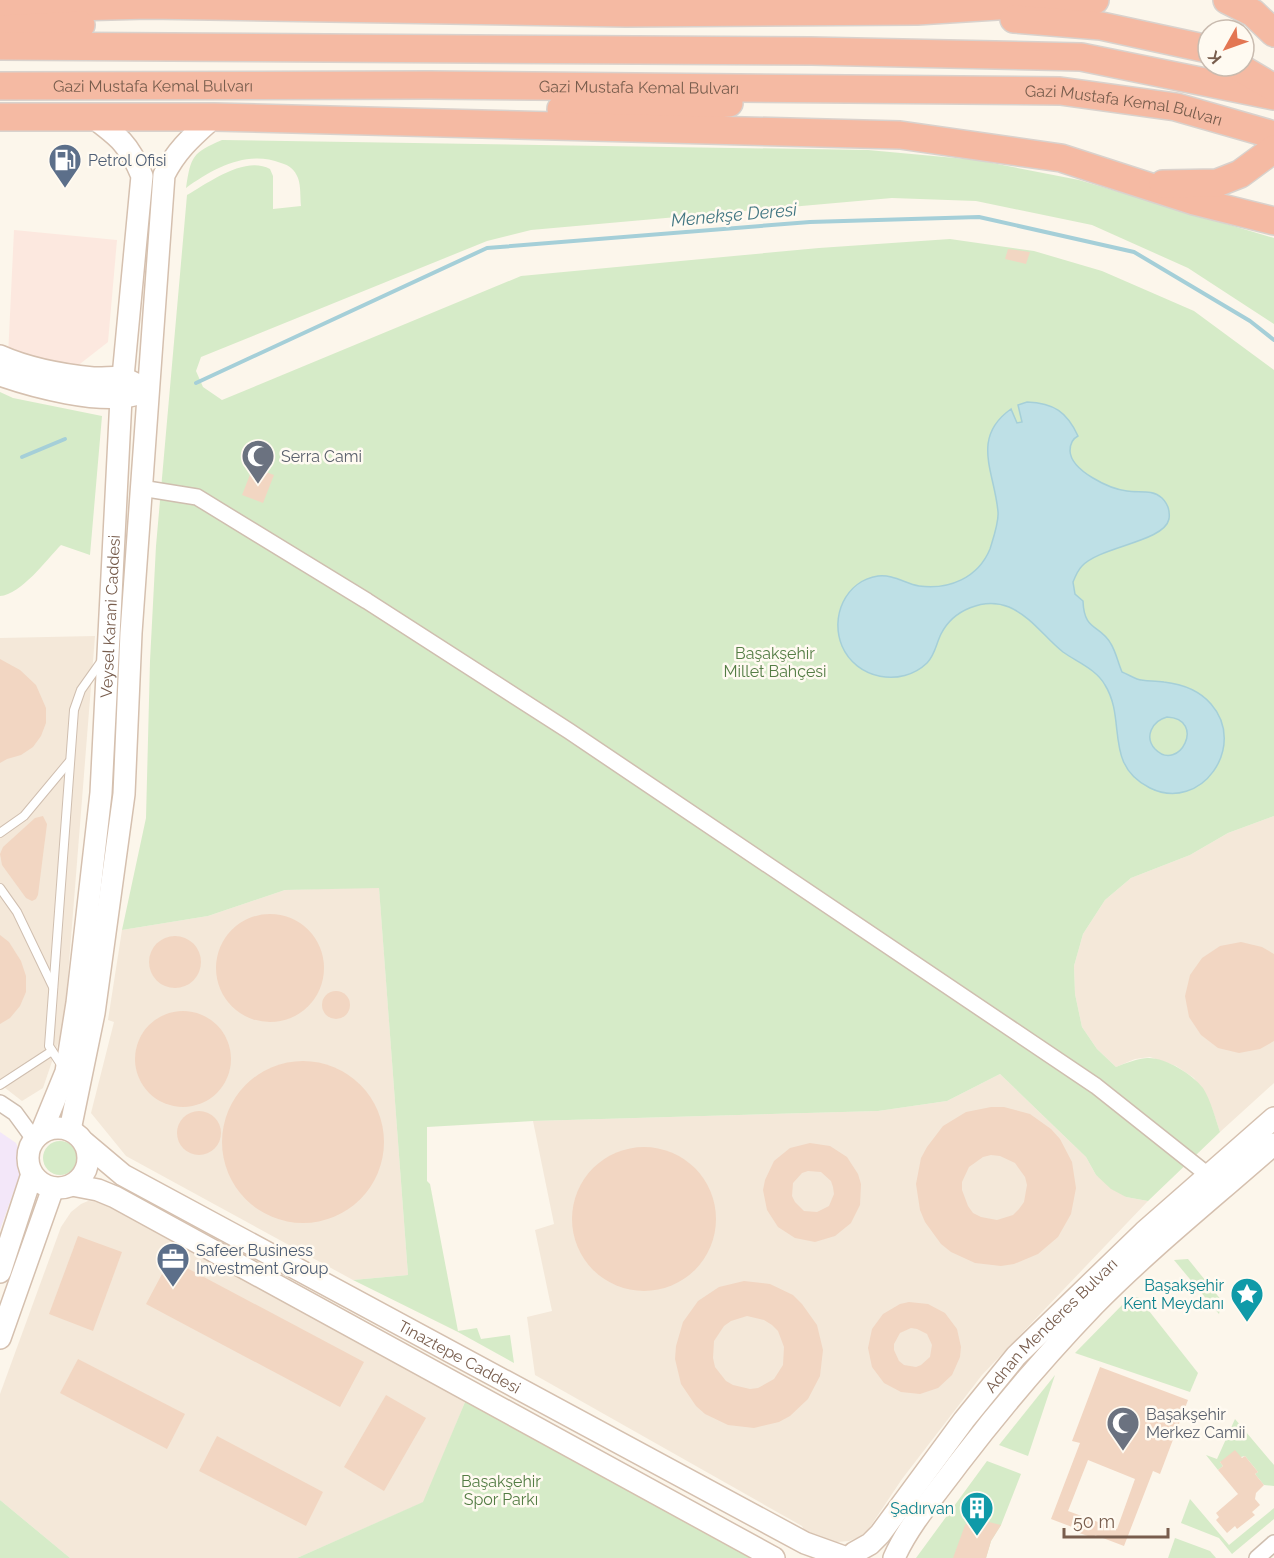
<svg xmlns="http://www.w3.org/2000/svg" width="1274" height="1558" font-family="Raleway,sans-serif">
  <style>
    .residential { fill: #f4e8d9 }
    .commercial { fill: #fce8df }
    .education { fill: #f3e7f9 }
    .green { fill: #d6ebc8 }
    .water { fill: #bee0e6; stroke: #a5cfd8; stroke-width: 1.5; fill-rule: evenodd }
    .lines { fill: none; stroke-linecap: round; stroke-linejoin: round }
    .stream { stroke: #a5cfd8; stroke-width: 4 }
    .building { fill: #f2d6c2; fill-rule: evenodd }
    .lane-casing { stroke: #cfbeaf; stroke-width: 10 }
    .street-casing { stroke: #cfbeaf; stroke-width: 18 }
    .secondary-casing { stroke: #d5c0af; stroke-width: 24 }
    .highway-casing { stroke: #d9d2cd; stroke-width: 30 }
    .lane { stroke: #fff; stroke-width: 8 }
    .street { stroke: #fff; stroke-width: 15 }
    .secondary { stroke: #fff; stroke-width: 21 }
    .highway { stroke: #f5baa3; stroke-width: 27 }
    .labels { text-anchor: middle; stroke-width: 5; stroke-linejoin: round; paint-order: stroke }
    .street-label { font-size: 16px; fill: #785d4d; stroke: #fffaf1 }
    .service-label { font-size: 16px; fill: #4e5e75; stroke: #fffaf1; text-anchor: start }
    .worship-label { font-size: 16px; fill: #5b616d; stroke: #fffaf1; text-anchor: start }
    .park-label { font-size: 16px; fill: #547d45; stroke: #fffaf1 }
    .culture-label { font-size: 16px; fill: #0d838f; stroke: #fffaf1; text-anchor: end }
    .water-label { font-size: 18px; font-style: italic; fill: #437783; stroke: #fffaf1 }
  </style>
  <rect width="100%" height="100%" fill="#fcf6eb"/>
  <g class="residential">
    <path d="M95,636L64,1026L43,1088L22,1101L0,1084V638Z"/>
    <path d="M1274,816V1083L1220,1132L1212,1108L1194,1078L1176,1066L1150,1057L1135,1059L1116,1067L1097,1049L1082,1027L1075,994L1074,966L1083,934L1105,900L1131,878L1190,855L1228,833Z"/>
    <path d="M379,887L408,1275L353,1280L126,1156L91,1113L114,1022L108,1020L122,930L208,916L285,890Z"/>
    <path d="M1000,1074L1086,1157L1096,1175L1126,1197L1148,1201L982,1375L902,1479L868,1530L859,1537L849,1541L826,1543L806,1534L802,1526L535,1375L527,1317L552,1311L535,1230L554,1224L533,1121L878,1111L947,1101Z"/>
    <path d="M88,1201L100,1202L128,1214L468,1395L424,1502L297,1558H70L0,1500V1394L61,1227L71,1212L81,1204Z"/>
  </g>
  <path class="commercial" d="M14,230L117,240L108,342L76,367L8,357Z"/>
  <path class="education" d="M0,1132L16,1143L21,1155L23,1166L0,1230Z"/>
  <g class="green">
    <path d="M222,140L868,150L977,160L1079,180L1274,238V324L1188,268L1092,225L976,201L892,198L531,230L487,241L201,357L196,371L203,387L222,400L521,276L819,248L950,239L1034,251L1102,271L1194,311L1274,370V816L1228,833L1190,855L1131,878L1105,900L1083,934L1074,966L1075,994L1082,1027L1097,1049L1116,1067C1126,1063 1136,1059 1147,1058C1165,1057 1192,1074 1203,1088C1211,1101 1215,1117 1220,1132L1148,1201L1126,1197L1111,1189L1096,1175L1086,1157L1000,1074L947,1101L878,1111L533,1121L427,1127V1181L430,1184L458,1331L477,1328L481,1339L510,1335L514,1363L458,1332L353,1280L408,1275L379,888L285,890L208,916L122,930L146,818L150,661L156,546L187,195C208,183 245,155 270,169L273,176V209L301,206C300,197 301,186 298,178C295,170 289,165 281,163C247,150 214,168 186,188C191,156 192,153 222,140Z"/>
    <path d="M0,392L13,398L102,416L90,555L61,545C47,559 21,595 0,596Z"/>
    <circle cx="60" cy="1158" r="17"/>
    <path d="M1188,1259L1222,1301L1219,1314L1174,1260Z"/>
    <path d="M1138,1297L1198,1373L1190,1392L1075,1353L1129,1298Z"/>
    <path d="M1055,1375L1028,1456L999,1445Z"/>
    <path d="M468,1395L752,1558H297L423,1502Z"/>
    <path d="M1235,1419L1274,1465V1486L1264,1485L1255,1474L1258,1472L1245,1456L1220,1462L1223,1466L1218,1470L1206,1455L1217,1459Z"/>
    <path d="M987,1461L1021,1474L1001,1525L991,1541L986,1558H916Z"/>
    <path d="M1190,1499L1229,1545L1274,1508V1519L1232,1554L1219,1538L1181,1523Z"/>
    <path d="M0,1500L70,1558H0Z"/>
    <path d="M1175,1538L1210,1551L1216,1558H1168Z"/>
  </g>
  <path class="water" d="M1027,402C1054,403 1067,412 1078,436C1072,439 1070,444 1070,451C1071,471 1110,489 1127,491C1139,493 1152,489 1162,498C1168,504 1170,512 1169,519C1164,542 1101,546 1082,566C1078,570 1075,577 1073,582L1075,594L1083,601C1084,632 1100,624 1111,644C1116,652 1118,663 1122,672C1127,674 1132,677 1137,679C1145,682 1155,680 1164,682C1181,684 1199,690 1211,704C1248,746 1201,813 1150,788C1103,765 1127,720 1105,685C1096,669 1077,662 1063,652C1045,638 1032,617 1009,607C984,597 953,610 941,634C936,644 935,655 927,663C901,688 856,679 842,646C830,617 845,581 878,576C893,574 906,584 919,586C949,590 978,578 990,549C993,539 999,522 998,512C995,473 970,438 1011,409L1017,423L1022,422L1018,405ZM1167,717C1207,719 1179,774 1155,749C1144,737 1152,721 1167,717Z"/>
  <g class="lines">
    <g class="stream">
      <path d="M196,383L487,248L810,222L979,217L1134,252L1250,321L1274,340"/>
      <path d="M22,457L65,439"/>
    </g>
  </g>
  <g class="building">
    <path d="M1008,249L1030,252L1026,264L1005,259Z"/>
    <path d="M253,467L274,475L263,503L242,495Z"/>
    <path d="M0,659L20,670L36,685L46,708V723L41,736L33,747L21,755L7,759L0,763Z"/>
    <path d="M43,816L47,824L38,895L36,899L32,901L26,898L2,865L0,854L3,847L35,818Z"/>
    <circle cx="270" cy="968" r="54"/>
    <path d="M0,935L9,942L21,961L26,976V992L20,1006L10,1018L0,1024Z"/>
    <circle cx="175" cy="962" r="26"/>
    <path d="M1241,942L1262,947L1274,954V1041L1260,1049L1239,1053L1218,1048L1201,1035L1189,1017L1185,996L1190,975L1202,958L1220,946Z"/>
    <circle cx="336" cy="1005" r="14"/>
    <circle cx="183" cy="1059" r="48"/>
    <circle cx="303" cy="1142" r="81"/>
    <path d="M991,1107H1004L1030,1114L1051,1129L1060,1139L1072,1162L1076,1188L1071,1214L1058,1237L1038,1254L1014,1264L1001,1266L975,1263L951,1252L941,1244L925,1222L920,1210L916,1184L921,1158L927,1147L943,1126L966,1112ZM991,1155L1000,1156L1015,1163L1025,1177L1027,1185L1024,1202L1019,1209L1013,1215L997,1220L981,1217L973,1213L968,1206L962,1190V1182L969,1167L983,1157Z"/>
    <circle cx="199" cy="1133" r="22"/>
    <path d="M810,1143L830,1146L847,1157L858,1174L861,1184L860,1205L851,1223L835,1236L815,1242L795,1238L778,1227L767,1210L763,1190L765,1180L774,1161L790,1148ZM808,1171L821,1172L831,1181L833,1187L834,1194L829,1206L817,1212L804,1211L795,1202L792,1196L793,1183L802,1173Z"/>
    <circle cx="644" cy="1219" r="72"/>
    <path d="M78,1236L122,1252L93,1331L49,1314Z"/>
    <path d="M170,1259L364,1362L340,1407L146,1304Z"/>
    <path d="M744,1281L770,1284L793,1295L802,1304L817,1325L823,1350L820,1376L808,1399L790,1416L779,1422L754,1428L728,1425L705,1414L696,1406L681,1384L675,1359L676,1346L683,1322L698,1301L719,1287ZM747,1316L764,1320L772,1325L778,1331L784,1347L783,1365L774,1379L758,1388L750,1389L733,1385L726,1381L715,1367L713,1358L714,1341L724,1326L731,1321Z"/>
    <path d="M909,1302L928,1304L945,1313L957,1329L961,1347L960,1357L952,1375L938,1388L920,1394L901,1392L884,1383L872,1367L868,1348L872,1329L883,1314L900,1304ZM911,1328L917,1329L927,1334L932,1345L930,1357L921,1365L916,1367L904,1365L899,1361L894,1350V1344L900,1333Z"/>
    <path d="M78,1359L185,1414L167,1449L60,1393Z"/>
    <path d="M1100,1367L1188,1400L1160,1474L1153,1471L1124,1546L1095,1535L1094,1538L1079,1533L1080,1530L1051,1519L1080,1443L1072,1441ZM1088,1460L1135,1479L1117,1529L1068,1511Z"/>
    <path d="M386,1395L426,1418L384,1491L344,1467Z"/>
    <path d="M217,1436L323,1492L306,1526L199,1471Z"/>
    <path d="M1235,1450L1242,1458L1245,1456L1258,1472L1255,1474L1264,1485L1256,1493L1255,1499L1260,1505L1252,1512L1255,1515L1237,1529L1235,1526L1227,1533L1216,1520L1219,1517L1216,1513L1238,1494L1218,1470L1223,1466L1220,1462Z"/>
    <path d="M973,1518L1001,1525L991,1541L986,1558H953L965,1525Z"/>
  </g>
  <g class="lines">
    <g class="lane-casing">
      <g id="lane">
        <path d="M0,833L24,816L69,762"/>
        <path d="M0,888L17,912L53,987"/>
        <path d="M62,1066L49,1046L74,710L81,690L103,659"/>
        <path d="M0,1085L52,1051"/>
      </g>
    </g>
    <g class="street-casing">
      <g id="street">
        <path d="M141,488L197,497L367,601L569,731L1096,1086L1208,1175"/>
        <path d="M0,1103L15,1113L34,1139"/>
        <path d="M1257,1558L1274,1543"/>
      </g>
    </g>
    <g class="secondary-casing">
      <g id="secondary">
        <path d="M0,356C27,368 64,375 93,378C111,379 117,374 134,383"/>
        <path d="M0,375C34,387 99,404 134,395"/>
        <circle cx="58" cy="1158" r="30"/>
        <path d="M70,1130L94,1013L124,794L131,633L164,175C177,149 193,136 214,117"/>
        <path id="s1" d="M41,1133L66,1072L77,1003L101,793L121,398L142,176C129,144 118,136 91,116"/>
        <path id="s2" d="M85,1143L123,1175L805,1543L844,1557"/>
        <path d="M72,1185L98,1190L115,1197L774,1558"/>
        <path d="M0,1272L32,1174"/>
        <path d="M0,1338L53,1188"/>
        <path id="s3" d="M854,1553L870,1544L880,1534L964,1420L1016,1356L1144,1232L1274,1118"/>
        <path d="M894,1558C909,1524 936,1494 958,1464C1000,1409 1046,1355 1094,1305C1150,1248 1214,1197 1274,1144"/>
      </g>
    </g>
    <g class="highway-casing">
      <g id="highway">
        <path d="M1227,0L1253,13L1274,33"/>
        <path d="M0,9L148,5L626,13L917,11L1095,0"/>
        <path d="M1014,19L1101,26L1208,49"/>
        <path d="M0,29L81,25"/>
        <path d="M0,46L811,51L1081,57L1274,96"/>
        <path d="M1237,66L1274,88"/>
        <path id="s4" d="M0,86L429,85L1060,91L1176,107L1274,135"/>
        <path d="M561,109L703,105L729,103"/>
        <path d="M0,117H214L900,135L1061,158L1194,201L1274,221"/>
        <path d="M1163,184L1217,183L1240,174L1274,149"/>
      </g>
    </g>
    <use href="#lane" class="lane"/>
    <use href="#street" class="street"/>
    <use href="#secondary" class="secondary"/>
    <use href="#highway" class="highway"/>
  </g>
  <defs>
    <g id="fuel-pin" transform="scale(1.725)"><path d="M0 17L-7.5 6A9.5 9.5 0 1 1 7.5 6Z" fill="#5c6f8a" stroke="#fffaf1"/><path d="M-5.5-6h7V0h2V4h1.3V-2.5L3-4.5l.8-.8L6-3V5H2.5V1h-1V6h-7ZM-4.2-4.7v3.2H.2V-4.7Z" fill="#fff"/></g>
    <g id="mosque-pin" transform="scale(1.725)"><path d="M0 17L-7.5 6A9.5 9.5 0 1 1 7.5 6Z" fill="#6b7280" stroke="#fffaf1"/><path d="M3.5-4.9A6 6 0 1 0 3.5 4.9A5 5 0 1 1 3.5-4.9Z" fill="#fff"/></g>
    <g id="office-pin" transform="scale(1.725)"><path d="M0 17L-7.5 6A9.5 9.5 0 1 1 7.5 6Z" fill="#5c6f8a" stroke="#fffaf1"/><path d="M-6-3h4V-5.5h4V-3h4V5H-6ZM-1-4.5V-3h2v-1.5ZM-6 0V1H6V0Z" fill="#fff"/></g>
    <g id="sight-pin" transform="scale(1.725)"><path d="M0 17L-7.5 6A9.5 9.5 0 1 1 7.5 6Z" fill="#0f9aa8" stroke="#fffaf1"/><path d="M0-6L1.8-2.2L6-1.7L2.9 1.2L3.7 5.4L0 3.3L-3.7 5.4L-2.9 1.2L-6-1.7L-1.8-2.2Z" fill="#fff"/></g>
    <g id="building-pin" transform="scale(1.725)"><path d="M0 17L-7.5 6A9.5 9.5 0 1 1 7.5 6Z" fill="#0f9aa8" stroke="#fffaf1"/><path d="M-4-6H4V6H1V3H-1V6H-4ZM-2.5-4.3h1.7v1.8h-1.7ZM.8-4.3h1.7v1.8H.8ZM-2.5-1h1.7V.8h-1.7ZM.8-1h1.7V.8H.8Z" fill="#fff"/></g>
  </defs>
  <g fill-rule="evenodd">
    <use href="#fuel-pin" x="65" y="160"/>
    <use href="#mosque-pin" x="258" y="456"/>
    <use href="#office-pin" x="173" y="1259"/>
    <use href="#sight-pin" x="1247" y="1294"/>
    <use href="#mosque-pin" x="1123" y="1423"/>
    <use href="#building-pin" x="977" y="1508"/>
  </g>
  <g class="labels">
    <g class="street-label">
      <text dy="6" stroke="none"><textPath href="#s4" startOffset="153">Gazi Mustafa Kemal Bulvarı</textPath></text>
      <text dy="6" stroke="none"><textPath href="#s4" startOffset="639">Gazi Mustafa Kemal Bulvarı</textPath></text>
      <text dy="6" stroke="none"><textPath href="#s4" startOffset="1125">Gazi Mustafa Kemal Bulvarı</textPath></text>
      <text dy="6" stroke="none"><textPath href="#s1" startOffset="524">Veysel Karani Caddesi</textPath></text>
      <text dy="6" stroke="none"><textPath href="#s3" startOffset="303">Adnan Menderes Bulvarı</textPath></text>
      <text dy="6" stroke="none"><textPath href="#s2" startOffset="432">Tınaztepe Caddesi</textPath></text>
    </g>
    <g class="service-label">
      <text x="88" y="166">Petrol Ofisi</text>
      <text x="196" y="1256">Safeer Business<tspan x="196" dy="18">Investment Group</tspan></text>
    </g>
    <g class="worship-label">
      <text x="281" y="462">Serra Cami</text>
      <text x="1146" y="1420">Başakşehir<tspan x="1146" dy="18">Merkez Camii</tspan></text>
    </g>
    <g class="park-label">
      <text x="775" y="659">Başakşehir<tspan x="775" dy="18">Millet Bahçesi</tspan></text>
      <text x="501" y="1487">Başakşehir<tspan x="501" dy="18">Spor Parkı</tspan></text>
    </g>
    <g class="culture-label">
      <text x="1224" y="1291">Başakşehir<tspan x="1224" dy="18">Kent Meydanı</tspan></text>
      <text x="954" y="1514">Şadırvan</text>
    </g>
    <g class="water-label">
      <text transform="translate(734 215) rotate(-5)" y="6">Menekşe Deresi</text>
    </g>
  </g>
  <g transform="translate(1226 48) rotate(230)"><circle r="28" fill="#fffaf1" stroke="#c9bbaf" stroke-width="1.5"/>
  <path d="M0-4.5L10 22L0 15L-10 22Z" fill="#e37653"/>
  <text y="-9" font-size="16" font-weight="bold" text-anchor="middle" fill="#785d4d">K</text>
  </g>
  <path d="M1064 1528v9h104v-9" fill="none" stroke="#785d4d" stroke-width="3"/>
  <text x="1073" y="1528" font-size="18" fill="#785d4d" stroke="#fffaf1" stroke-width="4.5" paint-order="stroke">50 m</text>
</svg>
